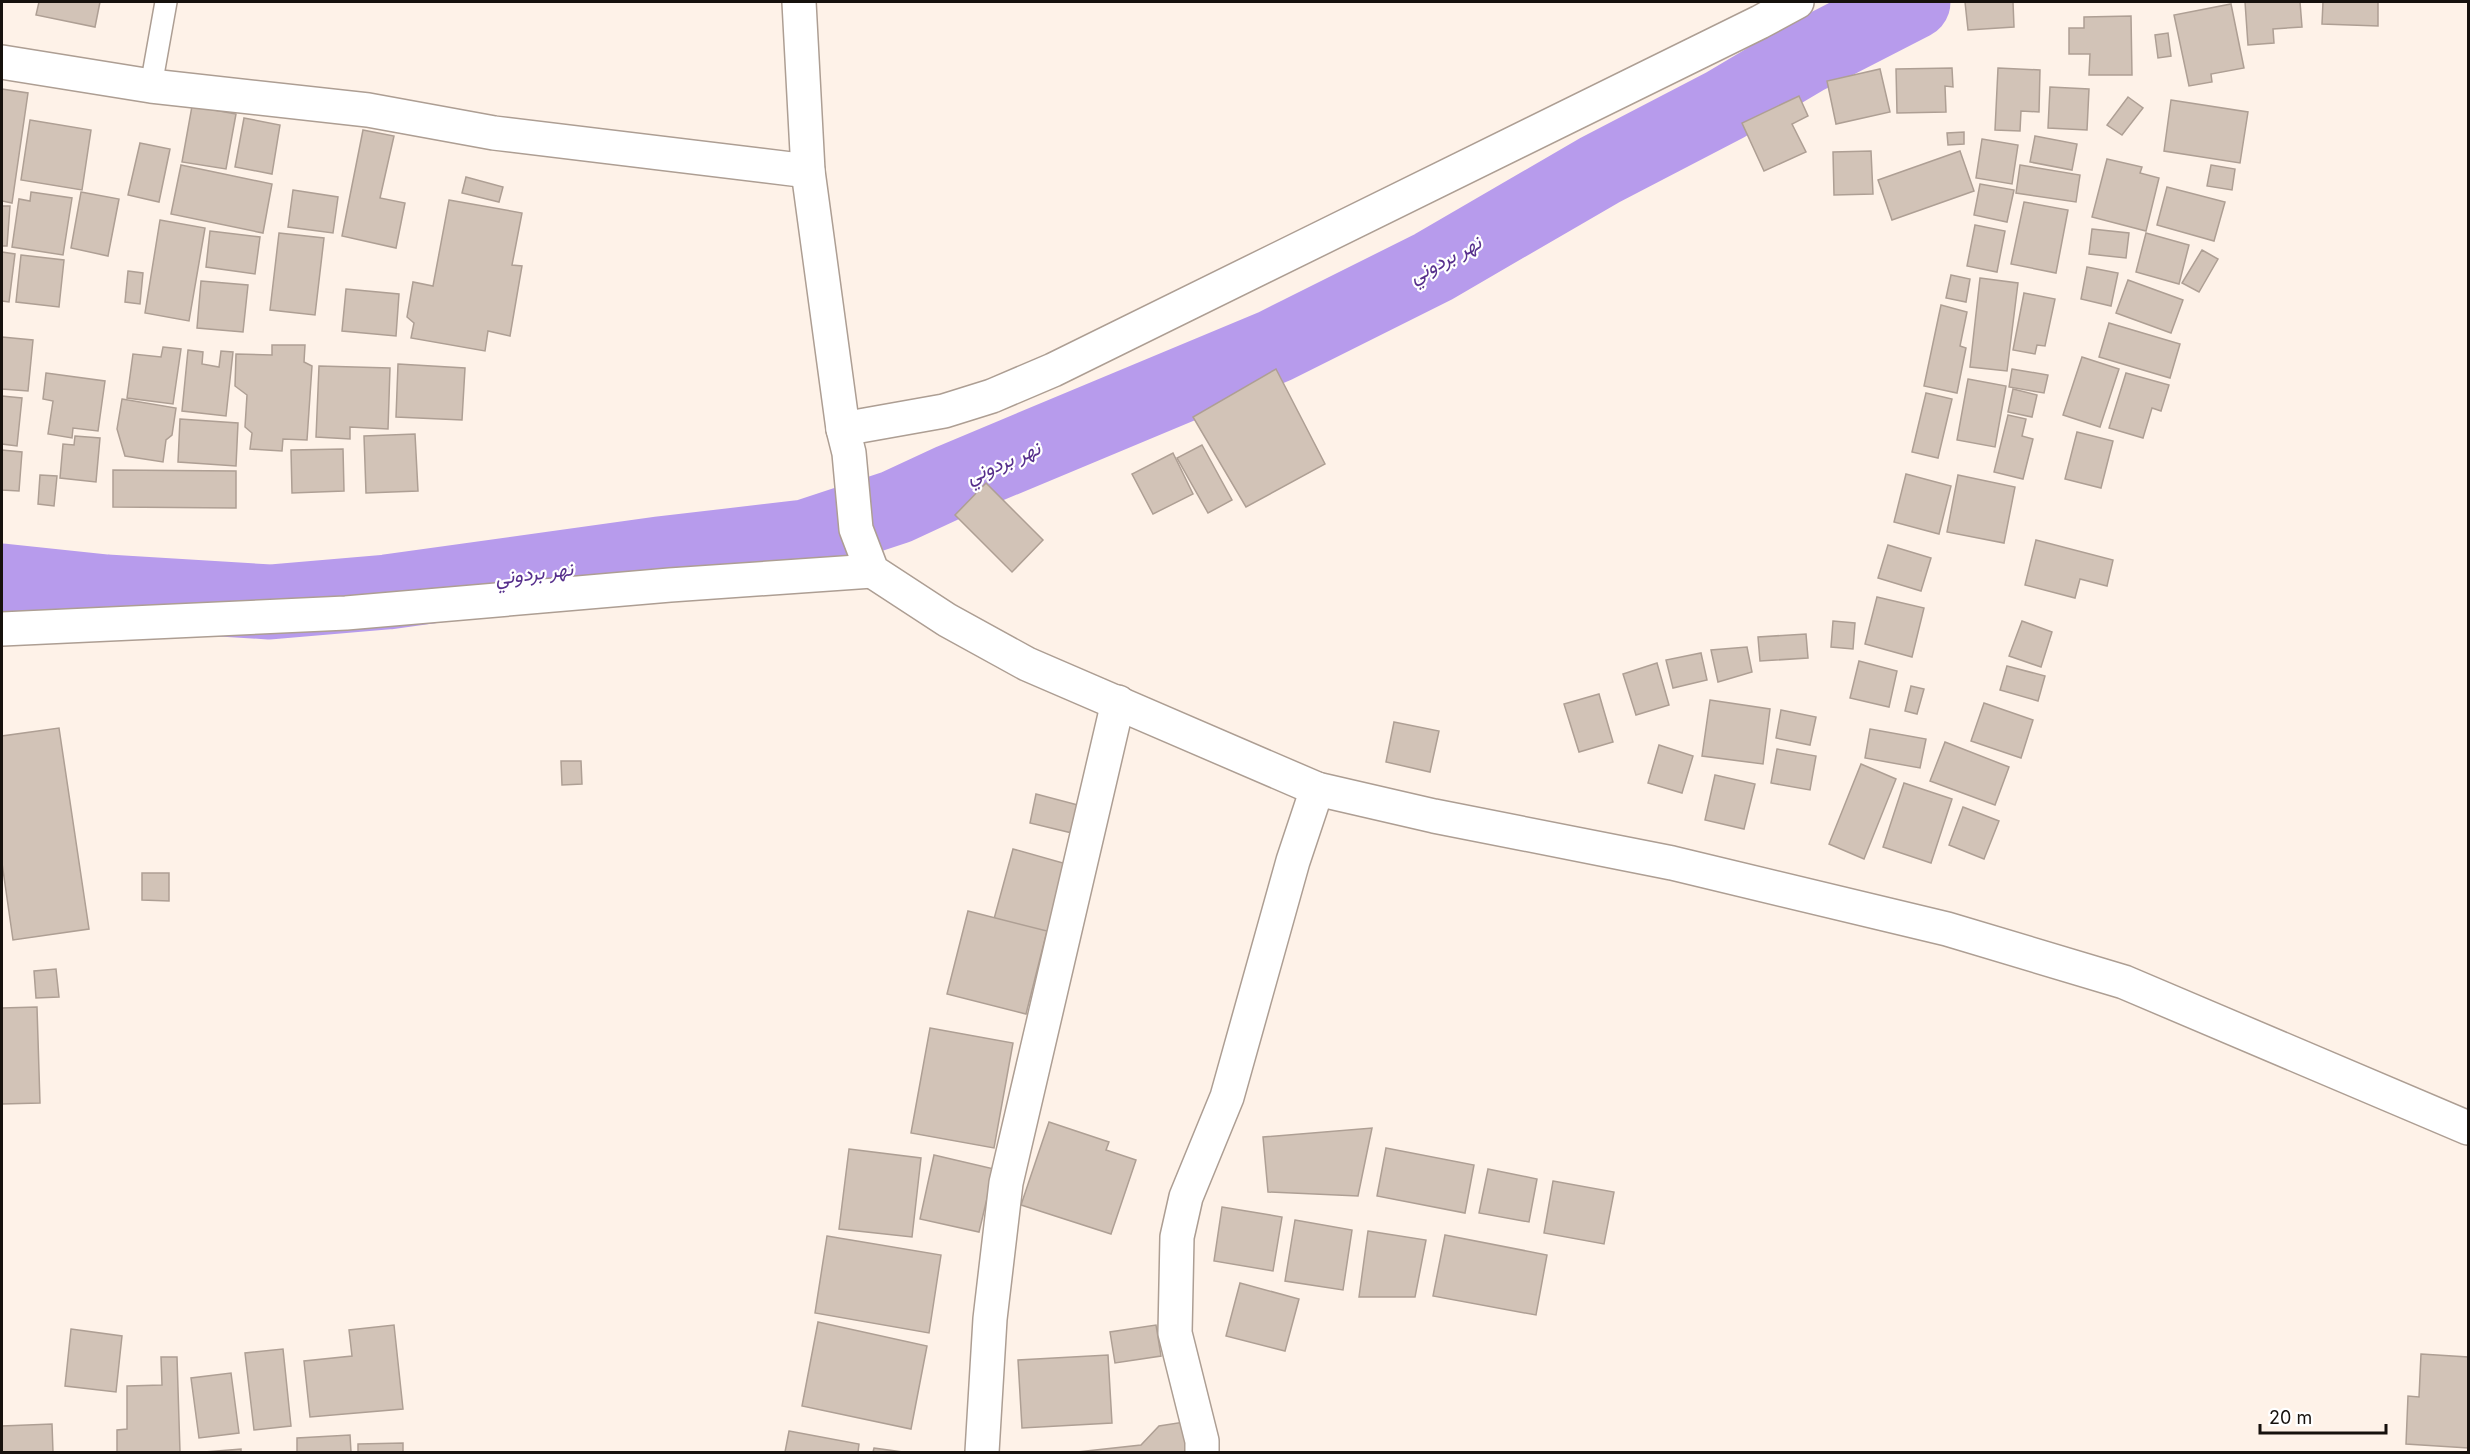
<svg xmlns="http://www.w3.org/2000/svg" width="2470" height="1454" font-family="Inter,Vazirmatn,sans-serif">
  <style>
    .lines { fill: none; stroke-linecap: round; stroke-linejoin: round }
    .river { stroke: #b79bec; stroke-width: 75 }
    .building { fill: #d2c3b7; stroke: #ae9f94; stroke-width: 1.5 }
    .lane-casing { stroke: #ad9e93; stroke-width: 24 }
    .street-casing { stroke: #ad9e93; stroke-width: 36 }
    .secondary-casing { stroke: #ad9e93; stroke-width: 36 }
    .lane { stroke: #fff; stroke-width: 21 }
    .street { stroke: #fff; stroke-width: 33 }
    .secondary { stroke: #fff; stroke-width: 33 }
    .labels { text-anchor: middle; stroke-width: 4.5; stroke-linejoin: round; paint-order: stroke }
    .water-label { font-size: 20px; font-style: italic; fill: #562f8c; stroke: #fff }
  </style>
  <rect width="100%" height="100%" fill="#fef2e8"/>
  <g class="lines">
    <path class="river" d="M2,581L106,592L270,602L387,592L660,554L805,537L896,507L952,481L1275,346L1433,267L1600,170L1725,105L1804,58L1913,2"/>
  </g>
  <g class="building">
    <path d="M39,2H100L95,27L36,15Z"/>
    <path d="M1965,2H2013L2014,27L1968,30Z"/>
    <path d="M2245,2H2300L2302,27L2273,29L2274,43L2248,45Z"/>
    <path d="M2323,2H2378V26L2322,24Z"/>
    <path d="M2231,4L2244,68L2211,74L2212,82L2189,86L2174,15Z"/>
    <path d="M2131,16L2132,75H2089L2090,54H2069V28H2084V17Z"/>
    <path d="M2168,33L2171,56L2158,58L2155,35Z"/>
    <path d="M1952,68L1953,87L1945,86L1946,112L1897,113L1896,69Z"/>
    <path d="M1998,68L2040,70L2039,112L2021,111L2020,131L1995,130Z"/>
    <path d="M1880,69L1890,112L1836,124L1827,81Z"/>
    <path d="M2050,87L2089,89L2087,130L2048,128Z"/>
    <path d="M2,89L28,93L12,203L2,201Z"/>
    <path d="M1799,96L1808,116L1792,124L1806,152L1764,171L1742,123Z"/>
    <path d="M2128,97L2143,108L2122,135L2107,125Z"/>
    <path d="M2171,100L2248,112L2240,163L2164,151Z"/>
    <path d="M192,106L236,114L226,169L182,162Z"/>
    <path d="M244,118L280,125L272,174L235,167Z"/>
    <path d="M30,120L91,130L82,190L21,180Z"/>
    <path d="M363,130L394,136L380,198L405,203L396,248L342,236Z"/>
    <path d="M1964,132V144L1948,145L1947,133Z"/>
    <path d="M2035,136L2077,144L2072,170L2030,162Z"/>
    <path d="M1982,139L2018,145L2012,184L1976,178Z"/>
    <path d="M140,143L170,149L159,202L128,195Z"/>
    <path d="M1871,151L1873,194L1834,195L1833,152Z"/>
    <path d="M1960,151L1974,191L1892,220L1878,180Z"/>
    <path d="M2107,159L2142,167L2140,173L2159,178L2146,231L2092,217Z"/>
    <path d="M181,165L272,184L263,233L171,214Z"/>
    <path d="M2020,165L2080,175L2076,202L2016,193Z"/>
    <path d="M2211,165L2235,169L2232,190L2207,186Z"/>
    <path d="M466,177L503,187L499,202L462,193Z"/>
    <path d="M1980,184L2014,190L2007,222L1974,215Z"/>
    <path d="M2167,187L2225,202L2214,241L2157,225Z"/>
    <path d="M293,190L338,197L333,233L288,227Z"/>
    <path d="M31,192L72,198L63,255L12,247L19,199L30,201Z"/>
    <path d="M81,192L119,199L108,256L71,248Z"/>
    <path d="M449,200L522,213L512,265L522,266L510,336L488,331L485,351L411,338L414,323L407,317L413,282L433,286Z"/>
    <path d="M2024,202L2068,210L2056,273L2011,264Z"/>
    <path d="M2,206H10L7,246H2Z"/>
    <path d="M160,220L205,228L189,321L145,313Z"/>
    <path d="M1975,225L2005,231L1997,272L1967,266Z"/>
    <path d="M2092,229L2129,233L2126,258L2089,254Z"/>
    <path d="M210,231L260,237L255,274L206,267Z"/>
    <path d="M279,233L324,238L315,315L270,310Z"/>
    <path d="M2146,233L2189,245L2179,284L2136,272Z"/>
    <path d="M2202,250L2218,259L2199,292L2182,283Z"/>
    <path d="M2,252L15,254L9,302L2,301Z"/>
    <path d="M21,255L64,260L59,307L16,302Z"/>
    <path d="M2087,267L2118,273L2111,306L2081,299Z"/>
    <path d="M128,271L143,273L140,304L125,302Z"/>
    <path d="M1951,275L1970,279L1966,302L1946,298Z"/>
    <path d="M1980,278L2018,283L2007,371L1970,367Z"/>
    <path d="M2128,280L2183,300L2171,333L2116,313Z"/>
    <path d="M201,281L248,285L243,332L197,328Z"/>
    <path d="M346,289L399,294L396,336L342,331Z"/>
    <path d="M2024,293L2055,299L2045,346L2037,345L2035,354L2013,350Z"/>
    <path d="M1941,305L1967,312L1960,346L1966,348L1957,393L1924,386Z"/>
    <path d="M2109,323L2180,344L2170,378L2099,357Z"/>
    <path d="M2,337L33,340L28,391L2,389Z"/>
    <path d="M272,345H305L304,362L312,366L307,440L283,439L282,451L250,449L252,433L245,427L247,395L235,386L236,354L272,355Z"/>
    <path d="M163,347L181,349L173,404L127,398L133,354L161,357Z"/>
    <path d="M188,350L203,352L202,364L219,367L221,351L233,352L226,416L182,411Z"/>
    <path d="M2082,357L2119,369L2100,427L2063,415Z"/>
    <path d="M398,364L465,368L462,420L396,417Z"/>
    <path d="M319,366L390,368L388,429L350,427V439L316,437Z"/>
    <path d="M1276,369L1325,464L1246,507L1193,417Z"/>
    <path d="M2012,369L2048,375L2044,393L2009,387Z"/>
    <path d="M46,373L105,381L98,431L73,428L72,438L48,434L53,401L43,399Z"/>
    <path d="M2126,373L2169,385L2161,411L2152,408L2143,438L2109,428Z"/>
    <path d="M1968,379L2006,386L1995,447L1957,440Z"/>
    <path d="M2013,389L2037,395L2032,417L2008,412Z"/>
    <path d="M1926,393L1952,399L1938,458L1912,452Z"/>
    <path d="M2,396L22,398L17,446L2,444Z"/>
    <path d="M122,399L176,408L172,435L166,440L163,462L125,456L117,429Z"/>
    <path d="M2008,415L2026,419L2022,436L2033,439L2023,479L1994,472Z"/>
    <path d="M180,419L238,423L236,466L178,462Z"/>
    <path d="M2077,432L2113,441L2101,488L2065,479Z"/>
    <path d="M415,434L418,491L366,493L364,436Z"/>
    <path d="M75,436L100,438L96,482L60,478L63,444L74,445Z"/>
    <path d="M1202,445L1232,500L1208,513L1177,458Z"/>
    <path d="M343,449L344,491L292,493L291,450Z"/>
    <path d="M2,450L22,452L19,491L2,490Z"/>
    <path d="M1173,453L1193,494L1153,514L1132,474Z"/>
    <path d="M113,470L236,471V508L113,507Z"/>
    <path d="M1906,474L1951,486L1939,534L1894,522Z"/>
    <path d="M40,475L57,476L54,506L38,504Z"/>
    <path d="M1958,475L2015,487L2004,543L1947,532Z"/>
    <path d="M986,483L1043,540L1012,572L955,515Z"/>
    <path d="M2036,540L2113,560L2107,586L2080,579L2075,598L2025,585Z"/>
    <path d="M1888,545L1931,558L1921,591L1878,578Z"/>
    <path d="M1877,597L1924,608L1912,657L1865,644Z"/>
    <path d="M1833,621L1855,623L1853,649L1831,647Z"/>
    <path d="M2022,621L2052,632L2041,667L2009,656Z"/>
    <path d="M1806,634L1808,658L1760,661L1758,637Z"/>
    <path d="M1747,647L1752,672L1718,682L1711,650Z"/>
    <path d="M1701,653L1707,680L1673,688L1666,660Z"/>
    <path d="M1859,661L1897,671L1889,707L1850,698Z"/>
    <path d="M1657,663L1669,705L1636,715L1623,674Z"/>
    <path d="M2007,666L2045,676L2038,701L2000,690Z"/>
    <path d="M1911,686L1924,689L1917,714L1905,711Z"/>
    <path d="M1599,694L1613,742L1579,752L1564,704Z"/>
    <path d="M1710,700L1770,709L1763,764L1702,756Z"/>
    <path d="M1984,703L2033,720L2021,758L1971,741Z"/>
    <path d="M1781,710L1816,717L1810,745L1776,738Z"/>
    <path d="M1394,722L1439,731L1430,772L1386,762Z"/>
    <path d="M59,728L89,929L13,940L2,863V736Z"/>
    <path d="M1870,729L1926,739L1920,768L1865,758Z"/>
    <path d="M1945,742L2009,767L1995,805L1930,781Z"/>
    <path d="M1659,745L1693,756L1682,793L1648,783Z"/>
    <path d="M1777,749L1816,756L1810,790L1771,783Z"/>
    <path d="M561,761H581L582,784L562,785Z"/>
    <path d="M1861,764L1896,779L1864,859L1829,844Z"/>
    <path d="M1715,775L1755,784L1744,829L1705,820Z"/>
    <path d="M1904,783L1952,799L1931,863L1883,847Z"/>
    <path d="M1036,794L1078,805L1072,833L1030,823Z"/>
    <path d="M1963,807L1999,821L1984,859L1949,845Z"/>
    <path d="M1013,849L1070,865L1051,934L994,919Z"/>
    <path d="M142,873H169V901L142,900Z"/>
    <path d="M968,911L1047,931L1026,1014L947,994Z"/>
    <path d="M56,969L59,997L36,998L34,971Z"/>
    <path d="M37,1007L40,1103L2,1104V1008Z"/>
    <path d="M930,1028L1013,1043L994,1148L911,1133Z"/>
    <path d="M1049,1122L1109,1142L1106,1150L1136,1160L1111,1234L1021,1205Z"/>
    <path d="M1372,1128L1358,1196L1268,1192L1263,1137Z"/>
    <path d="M1386,1148L1474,1165L1465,1213L1377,1196Z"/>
    <path d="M849,1149L921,1158L912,1237L839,1229Z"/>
    <path d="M934,1155L994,1169L979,1232L920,1219Z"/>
    <path d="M1488,1169L1537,1179L1529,1222L1479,1213Z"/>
    <path d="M1553,1181L1614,1192L1604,1244L1544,1233Z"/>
    <path d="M1222,1207L1282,1217L1273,1271L1214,1261Z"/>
    <path d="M1295,1220L1352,1230L1343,1290L1285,1281Z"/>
    <path d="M1368,1231L1426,1240L1415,1297H1359Z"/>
    <path d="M1445,1235L1547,1255L1536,1315L1433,1296Z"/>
    <path d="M827,1236L941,1255L929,1333L815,1313Z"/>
    <path d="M1240,1283L1299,1299L1285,1351L1226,1336Z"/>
    <path d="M818,1322L927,1346L911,1429L802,1406Z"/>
    <path d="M394,1325L403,1409L310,1417L304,1361L352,1356L349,1330Z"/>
    <path d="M1156,1325L1161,1356L1115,1363L1110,1332Z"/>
    <path d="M71,1329L122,1336L116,1392L65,1386Z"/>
    <path d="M283,1349L291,1426L254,1430L245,1353Z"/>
    <path d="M2421,1354L2468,1357V1448L2406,1444L2408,1396L2419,1397Z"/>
    <path d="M1108,1355L1112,1423L1022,1428L1018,1360Z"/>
    <path d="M161,1357H177L180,1452H117V1430L127,1429V1386L162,1385Z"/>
    <path d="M231,1373L239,1433L199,1438L191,1378Z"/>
    <path d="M1184,1422L1186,1452H1077L1141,1445L1159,1426Z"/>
    <path d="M52,1424L53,1452H2V1426Z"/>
    <path d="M789,1431L859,1444L858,1452H785Z"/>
    <path d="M350,1435L351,1452H297V1438Z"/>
    <path d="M403,1443V1452H358V1444Z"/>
    <path d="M874,1448L903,1452H873Z"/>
    <path d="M241,1449V1452H204Z"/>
  </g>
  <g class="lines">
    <g class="lane-casing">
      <path id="lane" d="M151,86L166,2"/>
    </g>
    <g class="street-casing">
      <g id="street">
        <path d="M843,429L849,453L856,529L872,571L947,620L1027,664L1317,789L1434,816L1672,863L1947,929L2124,982L2468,1128"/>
        <path d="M2,629L346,613L670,585L872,571"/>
        <path d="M982,1452L990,1319L1006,1183L1118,702"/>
        <path d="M1202,1452V1441L1175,1333L1177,1237L1186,1197L1227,1097L1293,861L1317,789"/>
      </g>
    </g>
    <g class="secondary-casing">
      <g id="secondary">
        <path d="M799,2L808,171L843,429L944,411L992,396L1053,370L1760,22L1797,2"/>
        <path d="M2,62L151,86L368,110L494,133L808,171"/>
      </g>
    </g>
    <use href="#lane" class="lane"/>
    <use href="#street" class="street"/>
    <use href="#secondary" class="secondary"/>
  </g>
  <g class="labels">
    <g class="water-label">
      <text transform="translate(1445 259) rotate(-28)" y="7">نهر بردوني</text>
      <text transform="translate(1003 462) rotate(-23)" y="7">نهر بردوني</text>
      <text transform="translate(534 573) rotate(-7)" y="7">نهر بردوني</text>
    </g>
  </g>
  <rect width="2470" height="1454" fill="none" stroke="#16110d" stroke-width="6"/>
  <path d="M2260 1424v9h126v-9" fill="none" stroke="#16110d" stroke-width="3"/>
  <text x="2269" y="1424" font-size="18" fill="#16110d" stroke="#ffffff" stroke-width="4.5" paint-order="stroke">20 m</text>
</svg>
